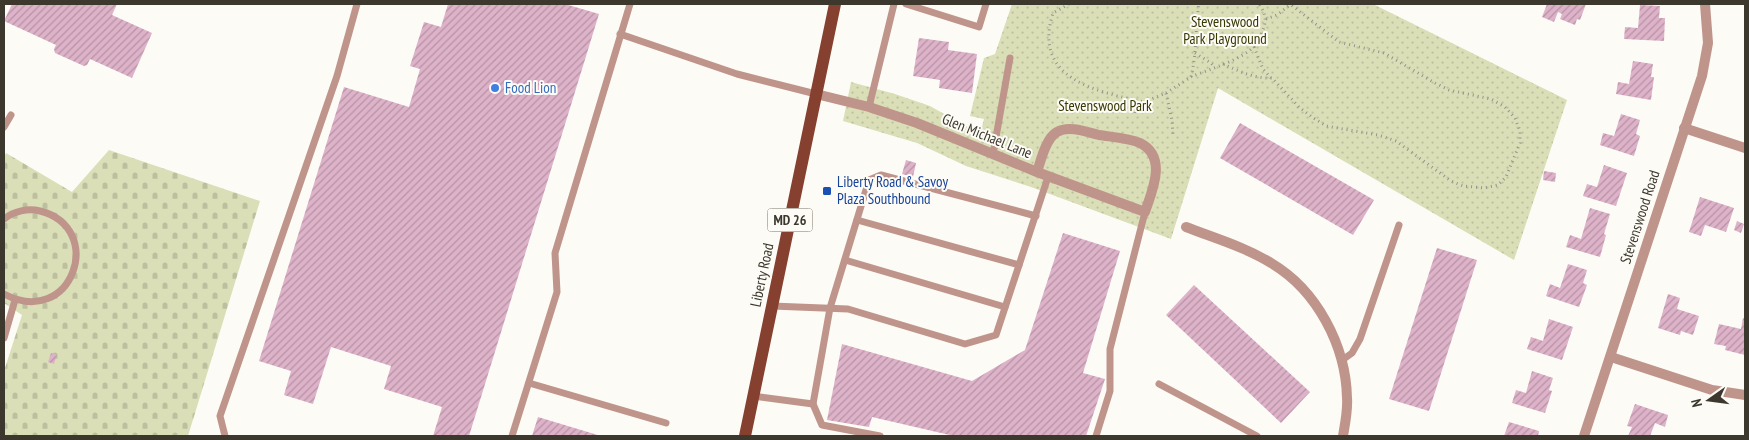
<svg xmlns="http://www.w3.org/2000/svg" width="1749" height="440" font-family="'PT Sans Narrow',sans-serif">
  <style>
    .green { fill: url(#green-dots) }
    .cemetery { fill: url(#cemetery-stones) }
    .building { fill: url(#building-hatch) }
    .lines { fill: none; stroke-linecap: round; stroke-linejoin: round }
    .path { stroke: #95928a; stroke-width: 3; stroke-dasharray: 1 4; stroke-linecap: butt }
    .lane { stroke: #bf958b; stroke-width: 7 }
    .street { stroke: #bf958b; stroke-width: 10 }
    .primary { stroke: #86402f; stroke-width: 12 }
    .shop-dot { fill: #3f7fe0; stroke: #fdfbf6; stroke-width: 2 }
    .transit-dot { fill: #1a4fb4; stroke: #fdfbf6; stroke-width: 2 }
    .labels { text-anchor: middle; stroke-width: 4; stroke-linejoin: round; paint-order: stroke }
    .shield { fill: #fdfbf6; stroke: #767269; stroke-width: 1 }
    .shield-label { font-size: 14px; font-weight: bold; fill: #3c382d }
    .park-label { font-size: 15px; fill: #363803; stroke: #fdfbf6 }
    .shop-label { font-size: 15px; fill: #366cbe; stroke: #fdfbf6; text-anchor: start }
    .street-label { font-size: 15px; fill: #3c382d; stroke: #fdfbf6 }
    .transit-label { font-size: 15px; fill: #164399; stroke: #fdfbf6; text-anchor: start }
  </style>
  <defs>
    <pattern id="green-dots" width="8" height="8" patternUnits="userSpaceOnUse" patternTransform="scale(1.25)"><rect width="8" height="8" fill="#dbdfb8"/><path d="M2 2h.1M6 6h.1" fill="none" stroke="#bdc09e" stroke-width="1.8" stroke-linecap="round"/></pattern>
    <pattern id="cemetery-stones" width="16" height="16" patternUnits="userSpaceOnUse" patternTransform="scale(1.25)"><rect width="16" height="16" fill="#dbdfb8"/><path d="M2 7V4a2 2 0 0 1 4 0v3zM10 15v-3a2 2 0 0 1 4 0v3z" fill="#bdc09e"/></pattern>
    <pattern id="building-hatch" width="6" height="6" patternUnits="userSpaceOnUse" patternTransform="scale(1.25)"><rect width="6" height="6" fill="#deb3ca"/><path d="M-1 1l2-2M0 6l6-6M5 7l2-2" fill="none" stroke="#b593a4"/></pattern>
  </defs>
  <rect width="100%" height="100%" fill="#fdfbf6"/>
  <path class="green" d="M1012,4H1373L1567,100L1514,260L1218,88L1171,239L1031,187L966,166L917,143L843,121L851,82L895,94L930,106L980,134L984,119L970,116L984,58L995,54Z"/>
  <path class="cemetery" d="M109,150L260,201L188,436H4V371L22,315L4,303V157L6,153L72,192Z"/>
  <g class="building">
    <path d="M12,4H117L112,15L152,33L132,78L90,59L87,65L84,66L55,53L54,49L56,45L4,21Z"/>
    <path d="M448,4H565L599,14L469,436H433L442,407L384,389L391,366L331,347L313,404L284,395L291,371L259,361L344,87L409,107L420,69L410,66L424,22L441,27Z"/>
    <path d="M1547,4H1586L1580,20L1577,19L1575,25L1560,19L1562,14L1558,12L1554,22L1542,17Z"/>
    <path d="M1640,5L1660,6L1659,18H1665L1664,41L1624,39L1625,27L1638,28Z"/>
    <path d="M919,38L949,42L948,50L977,54L972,93L939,88L940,80L913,76Z"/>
    <path d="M1633,61L1653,64L1651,77H1654L1651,100L1616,94L1618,82L1629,84Z"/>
    <path d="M1621,114L1640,120L1636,134L1640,136L1634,156L1600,145L1603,133L1614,136Z"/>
    <path d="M1240,123L1374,200L1353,235L1220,158Z"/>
    <path d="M906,160L916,163L913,177L902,174Z"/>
    <path d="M1604,165L1627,173L1616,206L1583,196L1587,184L1597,187Z"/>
    <path d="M1544,171L1556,173L1555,182L1543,180Z"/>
    <path d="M1700,197L1734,208L1726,232L1705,225L1701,236L1689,232Z"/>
    <path d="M1590,208L1610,214L1604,234L1606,235L1600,257L1566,247L1570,235L1581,239Z"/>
    <path d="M1737,221L1744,224L1741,233L1734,230Z"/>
    <path d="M1063,233L1120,251L1083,373L1105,379L1086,436H954L872,417L869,427L827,420L842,344L972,381L1025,350Z"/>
    <path d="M1437,248L1477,260L1429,411L1389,399Z"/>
    <path d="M1568,264L1587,270L1583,283L1587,285L1579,307L1546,296L1550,284L1560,288Z"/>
    <path d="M1194,285L1310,392L1281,423L1166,315Z"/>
    <path d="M1668,294L1680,298L1677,309L1699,316L1693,335L1681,331L1680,335L1658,328Z"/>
    <path d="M1743,318L1745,319V355L1725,350L1726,346L1714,344L1719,324L1741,329Z"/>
    <path d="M1549,319L1573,327L1562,360L1527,349L1531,337L1543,341Z"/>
    <path d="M51,353L57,355L54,364L48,362Z"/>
    <path d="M1532,371L1553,378L1549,390L1552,391L1545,413L1512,403L1516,390L1526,393Z"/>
    <path d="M1635,404L1668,415L1665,427L1655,423L1650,436H1628L1632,427L1627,426Z"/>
    <path d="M538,417L601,436H532Z"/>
    <path d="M1509,422L1539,431L1538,436H1504Z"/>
  </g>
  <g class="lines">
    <g class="path">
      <path d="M1069,4L1053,13C1032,79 1095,91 1144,102"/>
      <path d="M1266,19L1277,15L1291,4"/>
      <path d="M1254,47L1263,69L1271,78"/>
      <path d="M1195,53L1211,63L1214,67"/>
      <path d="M1223,64C1239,71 1254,79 1272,78L1299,107L1312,117L1326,126L1378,135L1396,141L1451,181L1463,186L1484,188L1498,185L1506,177L1520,143V131L1515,118L1505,107L1491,99L1449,90L1435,83L1384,53L1339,42L1290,4"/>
      <path d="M1191,77C1209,69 1246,59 1257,43C1259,40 1260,36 1262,32C1267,21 1266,14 1259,4"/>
      <path d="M1166,93L1191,77C1197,53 1195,28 1199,4"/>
      <path d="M1135,113L1137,105L1166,93L1172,120L1173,135"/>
    </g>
    <g class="lane">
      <path d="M906,4L979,27L986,4"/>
      <path d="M620,34L737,74L816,94"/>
      <path d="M869,107L894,4"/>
      <path d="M4,127L11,115"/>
      <path d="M993,154L1010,58"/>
      <path d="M4,219C14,211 28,208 40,211C107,228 72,330 4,294"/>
      <path d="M857,220L1019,265"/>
      <path d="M845,260L1005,307"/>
      <path d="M772,306L848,309L965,344L996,335L1048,177"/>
      <path d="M4,338L15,300"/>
      <path d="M1341,361L1352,353L1360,339L1399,225"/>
      <path d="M529,383L666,423"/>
      <path d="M1159,384L1257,436"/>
      <path d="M753,396L813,404L830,308L869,180L881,175L1036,216"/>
      <path d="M813,404L822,425L880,436"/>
      <path d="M225,436L220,416L337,76L357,4"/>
      <path d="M512,436L557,292L555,253L630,4"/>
      <path d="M1096,436L1110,391V349L1145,212"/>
    </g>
    <g class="street">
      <path d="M816,94L869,107L917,123L1037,172L1145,212C1152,191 1168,157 1140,143C1129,138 1112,137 1099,135C1087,132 1069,125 1057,132C1046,138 1041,160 1037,172"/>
      <path d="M1684,128L1745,148"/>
      <path d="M1186,227C1214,238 1245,247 1271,263C1317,290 1346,346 1347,398C1348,410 1345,424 1343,436"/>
      <path d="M1611,357L1712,390L1745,395"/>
      <path d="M1584,436L1702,76L1708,43L1705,4"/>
    </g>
    <path class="primary" d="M745,436L835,4"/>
  </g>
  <circle class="shop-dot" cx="495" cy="88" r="5"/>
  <rect class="transit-dot" x="822" y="186" width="10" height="10" rx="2.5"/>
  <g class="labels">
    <rect class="shield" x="767.5" y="208.5" width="45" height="23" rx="4"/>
    <g class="shield-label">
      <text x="790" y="225">MD 26</text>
    </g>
    <g class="park-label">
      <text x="1225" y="27">Stevenswood<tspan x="1225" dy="17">Park Playground</tspan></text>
      <text x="1105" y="111">Stevenswood Park</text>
    </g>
    <g class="shop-label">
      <text x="505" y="93">Food Lion</text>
    </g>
    <g class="street-label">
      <text transform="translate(987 136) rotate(22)" y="5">Glen Michael Lane</text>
      <text transform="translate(1640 217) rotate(-72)" y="5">Stevenswood Road</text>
      <text transform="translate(762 275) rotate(-78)" y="5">Liberty Road</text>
    </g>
    <g class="transit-label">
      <text x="837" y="187">Liberty Road &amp; Savoy<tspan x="837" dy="17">Plaza Southbound</tspan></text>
    </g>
  </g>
  <rect width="1749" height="440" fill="none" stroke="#3c382d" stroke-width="10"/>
  <g transform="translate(1709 400) rotate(256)" stroke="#fdfbf6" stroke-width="4" paint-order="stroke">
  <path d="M0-4L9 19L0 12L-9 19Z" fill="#3c382d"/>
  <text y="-8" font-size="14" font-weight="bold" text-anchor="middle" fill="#3c382d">N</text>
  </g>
</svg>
